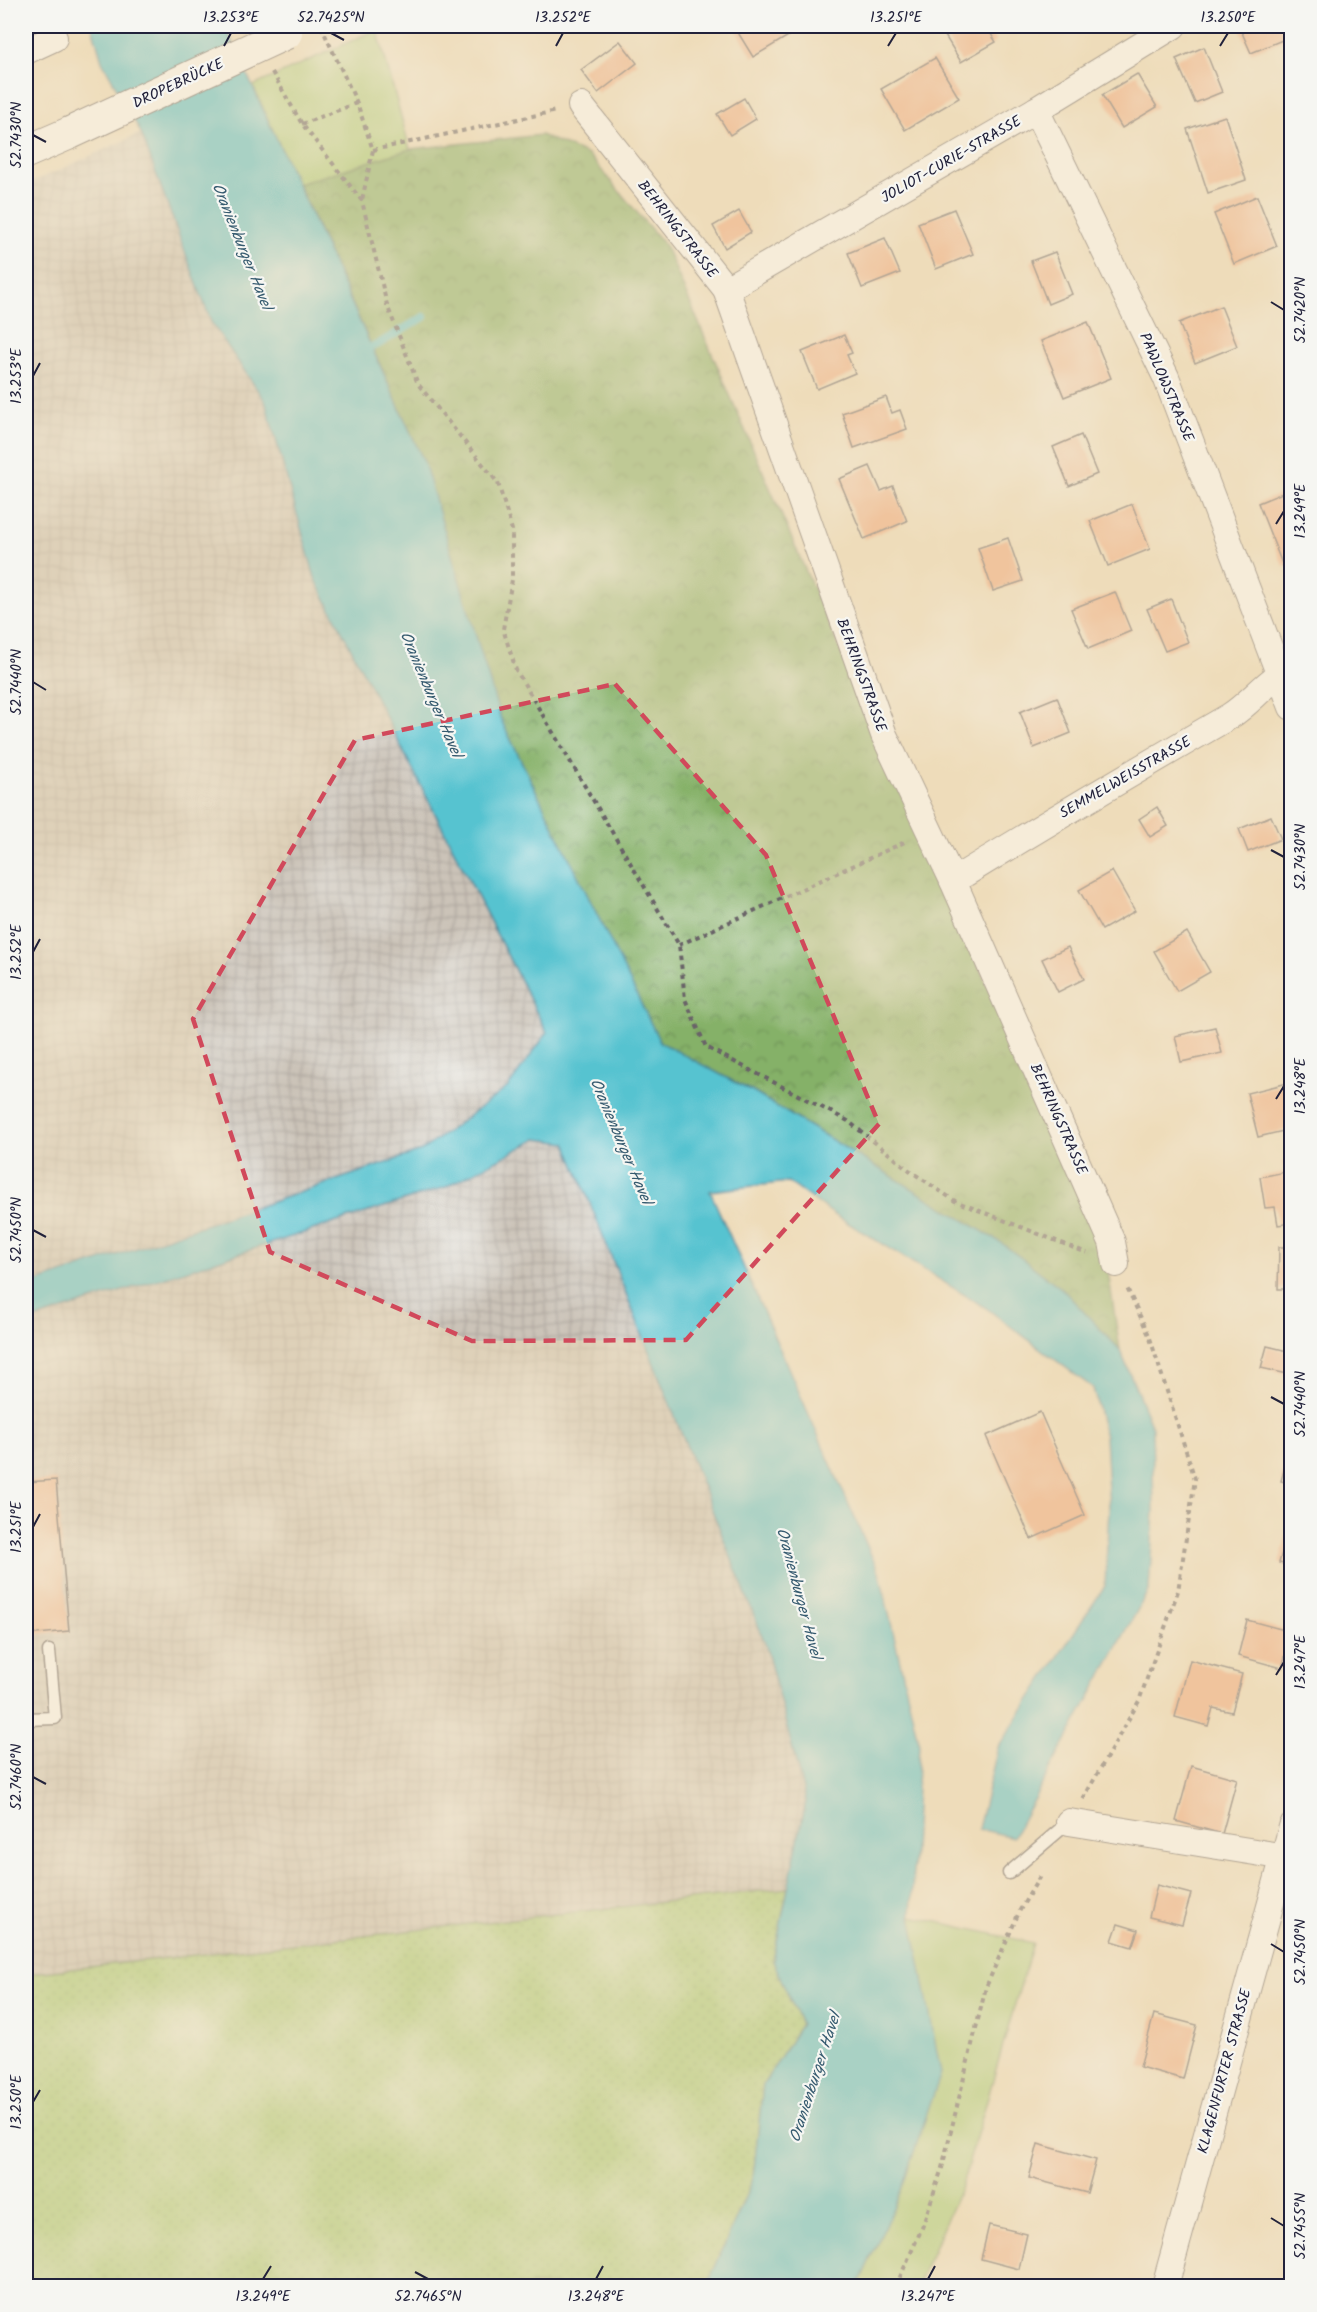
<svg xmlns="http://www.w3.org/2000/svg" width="1317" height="2312" font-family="Kalam,sans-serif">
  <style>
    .industrial { fill: url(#industrial-grid) }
    .grass { fill: url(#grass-dots); stroke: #64785a; stroke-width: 1.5 }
    .forest { fill: url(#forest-crowns); stroke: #546a52; stroke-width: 1.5 }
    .green { fill: #a7ce78; stroke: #64785a; stroke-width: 1.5 }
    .water { fill: #57c3d0; stroke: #3c7286; stroke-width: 1.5 }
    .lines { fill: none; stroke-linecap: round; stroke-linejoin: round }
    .stream { stroke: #57c3d0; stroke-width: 8 }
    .building { fill: #f1a67a }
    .service-casing { stroke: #696367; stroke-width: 15 }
    .minor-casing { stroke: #696367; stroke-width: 28 }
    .tertiary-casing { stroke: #696367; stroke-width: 34 }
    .path { stroke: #696367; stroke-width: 4; stroke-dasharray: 4.5 4.5; stroke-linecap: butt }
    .service { stroke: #fff; stroke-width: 12 }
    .minor { stroke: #fff; stroke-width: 26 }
    .tertiary { stroke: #fff; stroke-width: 32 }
    .tertiary-bridge-casing { stroke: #696367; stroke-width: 34; stroke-linecap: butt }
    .tertiary-bridge { stroke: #fff; stroke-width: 32 }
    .marked { fill: none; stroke: #d1495b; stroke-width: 4.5; stroke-dasharray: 12 8; stroke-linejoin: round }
    .ticks { fill: none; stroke: #22223b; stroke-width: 2 }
    .labels { text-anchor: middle; stroke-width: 4.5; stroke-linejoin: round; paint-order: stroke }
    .street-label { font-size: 15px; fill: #22223b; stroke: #f6f6f2 }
    .water-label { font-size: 16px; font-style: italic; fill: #355a6f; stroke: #f6f6f2 }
    .neatline { fill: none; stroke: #22223b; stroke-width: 2 }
    .ticks-label { font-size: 15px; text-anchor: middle; fill: #22223b }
  </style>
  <defs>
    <pattern id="industrial-grid" width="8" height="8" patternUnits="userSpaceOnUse" patternTransform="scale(1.5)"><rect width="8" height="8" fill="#cbc3b8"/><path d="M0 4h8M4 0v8" fill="none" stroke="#aea79f"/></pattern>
    <pattern id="grass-dots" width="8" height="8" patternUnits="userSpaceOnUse" patternTransform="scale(1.5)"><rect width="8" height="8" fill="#a7ce78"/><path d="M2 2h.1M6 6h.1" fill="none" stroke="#8fb169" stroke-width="1.8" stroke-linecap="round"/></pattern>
    <pattern id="forest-crowns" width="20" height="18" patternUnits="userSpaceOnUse" patternTransform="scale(1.5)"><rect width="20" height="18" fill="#85b168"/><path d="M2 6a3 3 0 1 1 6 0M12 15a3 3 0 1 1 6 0" fill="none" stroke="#6c9057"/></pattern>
  </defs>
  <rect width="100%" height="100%" fill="#f6f6f2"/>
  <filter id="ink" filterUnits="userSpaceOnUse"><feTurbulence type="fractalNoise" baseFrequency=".0167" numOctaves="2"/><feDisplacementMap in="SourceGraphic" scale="12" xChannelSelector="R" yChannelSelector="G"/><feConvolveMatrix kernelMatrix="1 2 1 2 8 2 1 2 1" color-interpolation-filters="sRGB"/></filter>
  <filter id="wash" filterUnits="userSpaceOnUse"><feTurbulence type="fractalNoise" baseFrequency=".008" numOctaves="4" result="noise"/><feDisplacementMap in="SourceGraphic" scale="24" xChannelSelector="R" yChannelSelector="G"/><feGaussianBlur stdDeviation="1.35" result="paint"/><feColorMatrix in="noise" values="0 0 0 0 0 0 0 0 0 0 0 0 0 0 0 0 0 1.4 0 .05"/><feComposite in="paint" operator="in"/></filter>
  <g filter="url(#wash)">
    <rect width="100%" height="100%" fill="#eedcba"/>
    <g class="industrial">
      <path d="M141,133L211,322L265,401L315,578L548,1033L508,1087L421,1151L26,1286V185Z"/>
      <path d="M537,1139L566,1142L765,1643L806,1801L788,1888L26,1974V1322L446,1187Z"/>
    </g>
    <path class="grass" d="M788,1888L773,1961L801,2024L763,2085L753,2179L707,2286H26V1974Z"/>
    <path class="forest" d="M541,135L589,155L666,247L937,875L1103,1238L1120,1350L1062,1289L1000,1242L753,1092L660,1043L501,720L424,462L298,184L410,149Z"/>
    <g class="green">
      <path d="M377,29L410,149L297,184L253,86Z"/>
      <path d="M911,1916L1033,1943L963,2182L917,2286H858L901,2190L940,2073Z"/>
    </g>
    <path class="water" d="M92,26H225L424,462L501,720L660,1042L753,1092L1000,1242L1062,1289L1120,1350L1152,1427L1154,1511L1149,1589L1013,1837L978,1829L998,1747L1105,1586L1109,1508L1105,1437L1093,1388L986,1308L835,1215L788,1182L710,1191L880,1575L919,1744L911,1916L941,2073L901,2190L858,2286H707L753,2179L763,2085L801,2024L773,1961L806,1801L765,1643L566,1143L537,1139L446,1187L26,1322V1286L421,1151L508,1087L547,1033L315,578L265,401L211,322L141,133L102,61Z"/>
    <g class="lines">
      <path class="stream" d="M361,350L377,345L424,317"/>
    </g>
    <g id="blocks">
      <g class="building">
        <path d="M734,26H784L790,35L753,57Z"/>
        <path d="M939,26H986L996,42L961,62Z"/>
        <path d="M1239,26H1292V36L1251,53Z"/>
        <path d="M620,41L637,63L598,93L581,70Z"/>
        <path d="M1204,47L1222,92L1195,103L1176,59Z"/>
        <path d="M935,58L959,98L905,130L881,89Z"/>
        <path d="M1137,74L1157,107L1122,128L1102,95Z"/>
        <path d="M744,98L756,119L730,135L717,114Z"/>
        <path d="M1225,116L1246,180L1208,193L1187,129Z"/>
        <path d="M1257,196L1277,246L1234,264L1214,214Z"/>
        <path d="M954,209L973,254L936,269L918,223Z"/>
        <path d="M739,211L751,232L725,248L713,226Z"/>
        <path d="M885,238L900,273L862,288L848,253Z"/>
        <path d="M1055,252L1072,294L1048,304L1031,261Z"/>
        <path d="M1221,306L1237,346L1195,363L1179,323Z"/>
        <path d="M1088,322L1111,378L1064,397L1041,341Z"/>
        <path d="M844,335L852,353L847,355L855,373L817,389L802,352Z"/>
        <path d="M886,397L892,413L900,410L907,429L854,448L842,413Z"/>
        <path d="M1081,435L1097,474L1069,486L1053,447Z"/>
        <path d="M870,466L881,491L893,486L907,521L864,539L839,479Z"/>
        <path d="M1292,489V563L1283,566L1258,503Z"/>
        <path d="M1132,504L1150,549L1108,566L1090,521Z"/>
        <path d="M1008,538L1023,581L993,591L978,548Z"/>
        <path d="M1115,592L1131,631L1088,649L1071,609Z"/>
        <path d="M1171,599L1188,642L1165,651L1147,609Z"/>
        <path d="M1057,697L1071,733L1034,748L1020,712Z"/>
        <path d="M1157,807L1168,826L1150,837L1139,819Z"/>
        <path d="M1271,816L1281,839L1248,852L1239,829Z"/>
        <path d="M1112,871L1135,911L1102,930L1079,890Z"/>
        <path d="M1187,932L1210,972L1177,991L1154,951Z"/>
        <path d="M1068,947L1084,979L1058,992L1042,959Z"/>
        <path d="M1215,1027L1222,1053L1181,1062L1175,1036Z"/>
        <path d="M1284,1084L1292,1114V1129L1258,1137L1247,1093Z"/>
        <path d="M1292,1161V1223L1278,1225L1275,1207L1265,1208L1260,1177L1285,1172L1283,1162Z"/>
        <path d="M1279,1247H1292V1289H1278Z"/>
        <path d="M1267,1346L1292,1352V1375L1261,1368Z"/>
        <path d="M1040,1412L1085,1515L1031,1539L986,1436Z"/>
        <path d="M1291,1445H1292V1484L1281,1481Z"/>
        <path d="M56,1480L69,1631L26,1635V1482Z"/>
        <path d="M1291,1521H1292V1566L1279,1563Z"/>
        <path d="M1247,1620L1292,1632L1282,1668L1238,1656Z"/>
        <path d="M1190,1660L1242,1674L1232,1712L1213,1708L1208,1726L1175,1717Z"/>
        <path d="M1191,1766L1237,1779L1222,1834L1176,1821Z"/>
        <path d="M1157,1885L1191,1894L1182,1925L1149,1917Z"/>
        <path d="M1118,1924L1138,1930L1132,1947L1112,1941Z"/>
        <path d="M1154,2014L1197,2025L1183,2079L1140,2067Z"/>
        <path d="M1038,2144L1096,2160L1087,2193L1029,2178Z"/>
        <path d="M989,2225L1027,2234L1019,2269L981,2259Z"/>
      </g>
    </g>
  </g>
  <g filter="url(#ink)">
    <use href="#blocks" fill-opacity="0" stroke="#696367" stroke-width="1.5"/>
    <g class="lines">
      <g class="service-casing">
        <g id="service">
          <path d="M26,1719L55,1718L49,1651"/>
          <path d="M1009,1873L1069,1822"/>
        </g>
      </g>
      <g class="minor-casing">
        <g id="minor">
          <path d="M26,51L54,38"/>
          <path d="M581,106L726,289L884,735L953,881L1112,1242L1116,1264"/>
          <path d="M1036,110L1166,377L1292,707"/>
          <path d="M726,289L1036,110L1173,26"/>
          <path d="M953,881C1045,824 1137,770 1230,716C1252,702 1269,677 1292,669"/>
          <path d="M1069,1822L1292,1858"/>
          <path d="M1165,2286L1292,1827"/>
        </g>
      </g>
      <g class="tertiary-casing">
        <path id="tertiary" d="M26,152L70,133"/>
      </g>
      <g class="path">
        <path d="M321,26L357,103L373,150L362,200"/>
        <path d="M272,72L302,124L362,201L387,305L418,384L498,483L512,530V580L503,629L516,670L679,945L685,999L706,1047L848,1121L913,1173L955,1201L1087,1253"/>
        <path d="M302,124L357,103"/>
        <path d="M373,150L556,111"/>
        <path d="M679,945L907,841"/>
        <path d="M1083,1799L1139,1701L1178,1591L1195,1479L1149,1335L1126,1286"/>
        <path d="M896,2286L922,2228L942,2168L986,1987L1020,1910L1040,1876"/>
      </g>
      <use href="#service" class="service"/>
      <use href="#minor" class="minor"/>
      <use href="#tertiary" class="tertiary"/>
      <g class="tertiary-bridge-casing">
        <path id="tertiary-bridge" d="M70,133L286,33"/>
      </g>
      <use href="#tertiary-bridge" class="tertiary-bridge"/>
    </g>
  </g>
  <path d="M0 0H1317V2312H0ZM615,684L766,855L879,1124L686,1340L472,1341L270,1252L193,1019L355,740Z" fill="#eedcba" fill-opacity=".55" fill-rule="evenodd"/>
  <path class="marked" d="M615,684L766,855L879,1124L686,1340L472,1341L270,1252L193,1019L355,740Z"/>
  <path class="ticks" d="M331,33L344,40M224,46L231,33M556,46L563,33M888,46L896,33M1220,46L1228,33M33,135L46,142M1271,302L1284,310M33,376L40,363M1276,524L1284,511M33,682L46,690M1271,850L1284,857M33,952L40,939M1276,1099L1284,1086M33,1230L46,1237M1271,1397L1284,1404M33,1527L40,1514M1276,1675L1284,1662M33,1777L46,1784M1271,1944L1284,1952M33,2102L40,2090M1271,2218L1284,2226M415,2272L428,2279M263,2279L271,2266M596,2279L603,2266M928,2279L935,2266"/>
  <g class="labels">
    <g class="street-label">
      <text transform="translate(178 83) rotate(-25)" y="5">DROPEBRÜCKE</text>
      <text transform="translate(951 159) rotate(-30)" y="5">JOLIOT-CURIE-STRASSE</text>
      <text transform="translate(678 229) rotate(52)" y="5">BEHRINGSTRASSE</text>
      <text transform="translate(1167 387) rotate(67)" y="5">PAWLOWSTRASSE</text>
      <text transform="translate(862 675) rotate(70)" y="5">BEHRINGSTRASSE</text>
      <text transform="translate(1125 777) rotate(-30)" y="5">SEMMELWEISSTRASSE</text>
      <text transform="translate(1059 1119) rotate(66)" y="5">BEHRINGSTRASSE</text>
      <text transform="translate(1224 2071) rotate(-75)" y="5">KLAGENFURTER STRASSE</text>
    </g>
    <g class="water-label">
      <text transform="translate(243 246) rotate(68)" y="6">Oranienburger Havel</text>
      <text transform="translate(432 694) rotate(67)" y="6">Oranienburger Havel</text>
      <text transform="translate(622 1141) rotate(67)" y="6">Oranienburger Havel</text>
      <text transform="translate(800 1593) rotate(75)" y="6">Oranienburger Havel</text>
      <text transform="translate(814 2077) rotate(-72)" y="6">Oranienburger Havel</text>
    </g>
  </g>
  <rect width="1317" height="2312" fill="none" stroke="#f6f6f2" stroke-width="66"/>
  <rect x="33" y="33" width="1251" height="2246" class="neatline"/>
  <g class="ticks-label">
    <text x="231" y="22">13.253°E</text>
    <text x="331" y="22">52.7425°N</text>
    <text x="563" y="22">13.252°E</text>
    <text x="896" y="22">13.251°E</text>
    <text x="1228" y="22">13.250°E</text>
    <text transform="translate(16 135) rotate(-90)" y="5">52.7430°N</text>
    <text transform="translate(1300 310) rotate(-90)" y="5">52.7420°N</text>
    <text transform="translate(16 376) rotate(-90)" y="5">13.253°E</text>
    <text transform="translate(1300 511) rotate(-90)" y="5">13.249°E</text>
    <text transform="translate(16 682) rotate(-90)" y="5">52.7440°N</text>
    <text transform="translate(1300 857) rotate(-90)" y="5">52.7430°N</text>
    <text transform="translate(16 952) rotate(-90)" y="5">13.252°E</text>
    <text transform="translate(1300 1086) rotate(-90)" y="5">13.248°E</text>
    <text transform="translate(16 1230) rotate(-90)" y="5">52.7450°N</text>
    <text transform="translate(1300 1404) rotate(-90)" y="5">52.7440°N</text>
    <text transform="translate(16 1527) rotate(-90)" y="5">13.251°E</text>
    <text transform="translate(1300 1662) rotate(-90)" y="5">13.247°E</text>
    <text transform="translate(16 1777) rotate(-90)" y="5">52.7460°N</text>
    <text transform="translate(1300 1952) rotate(-90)" y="5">52.7450°N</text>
    <text transform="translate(16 2102) rotate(-90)" y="5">13.250°E</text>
    <text transform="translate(1300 2226) rotate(-90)" y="5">52.7455°N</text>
    <text x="263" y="2301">13.249°E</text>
    <text x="428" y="2301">52.7465°N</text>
    <text x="596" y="2301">13.248°E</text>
    <text x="928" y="2301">13.247°E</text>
  </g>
</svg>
